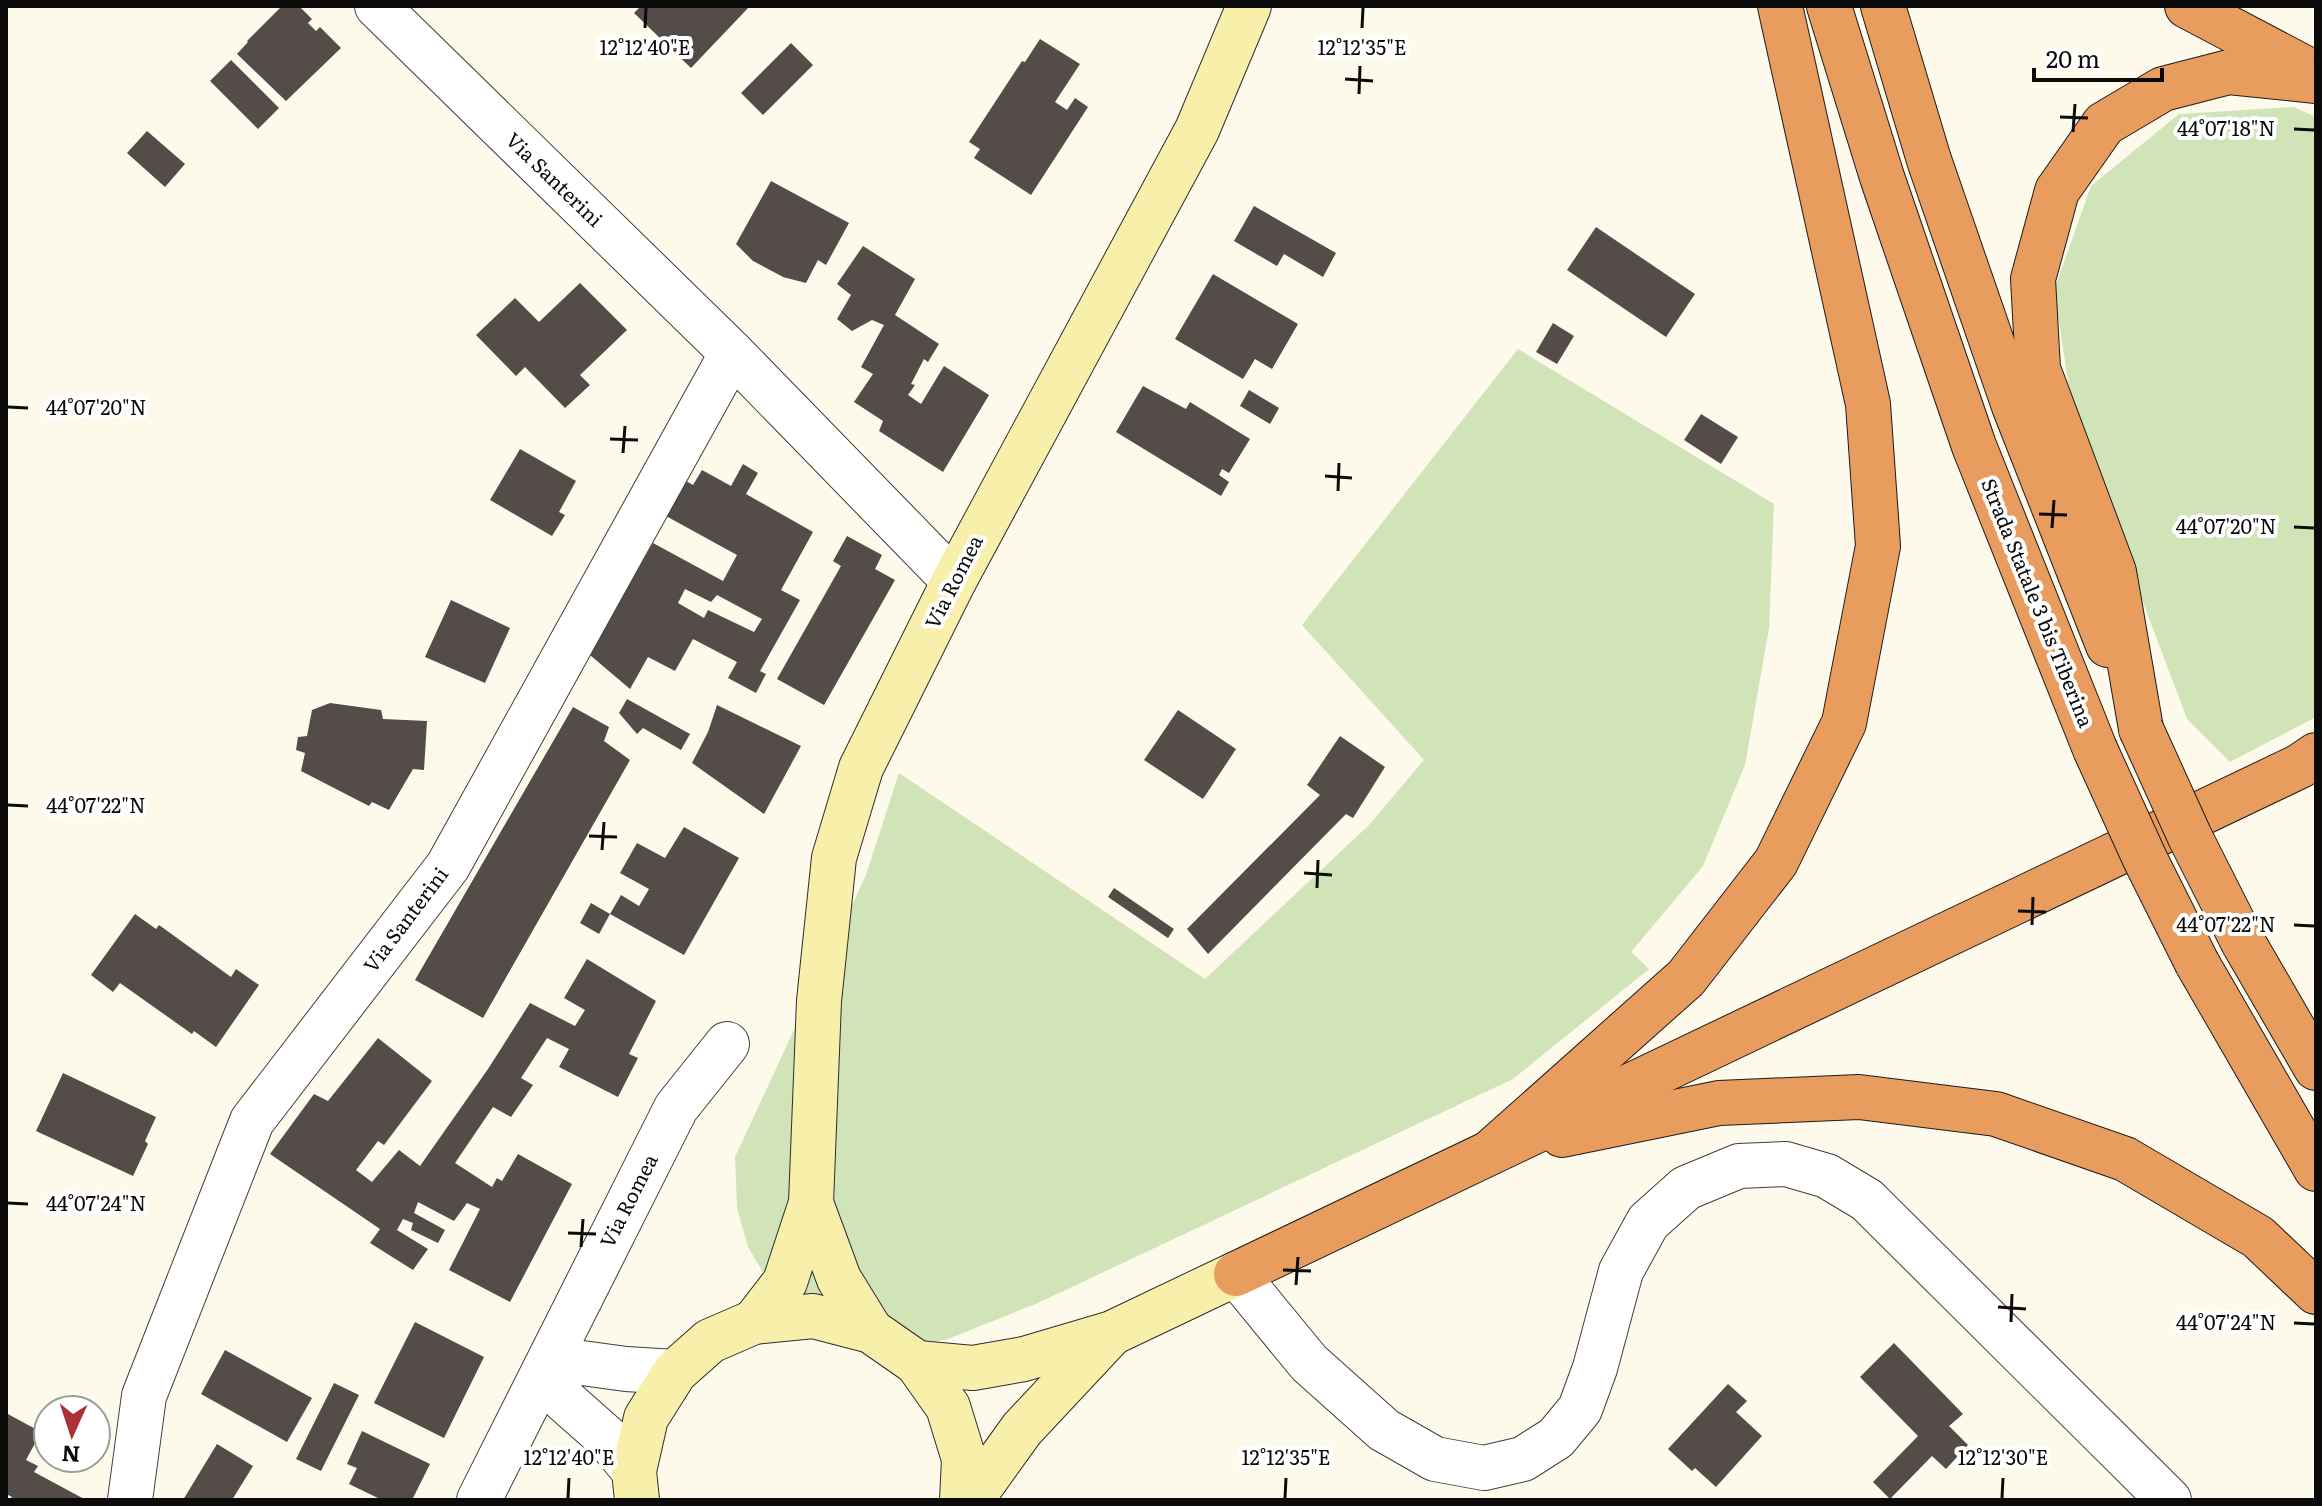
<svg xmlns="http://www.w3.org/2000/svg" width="2322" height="1506" font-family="Literata,serif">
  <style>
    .green { fill: #d0e4b8 }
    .building { fill: #534c49; fill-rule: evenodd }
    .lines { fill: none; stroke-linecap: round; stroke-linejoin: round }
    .street-casing { stroke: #3e3e3e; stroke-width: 46 }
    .secondary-casing { stroke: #2d2d2d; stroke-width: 46 }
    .highway-casing { stroke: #1c1c1c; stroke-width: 46 }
    .street { stroke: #fff; stroke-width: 44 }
    .secondary { stroke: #f8efab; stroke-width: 44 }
    .highway { stroke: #e89c5e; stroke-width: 44 }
    .highway-bridge-casing { stroke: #1c1c1c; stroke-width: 46; stroke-linecap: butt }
    .highway-bridge { stroke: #e89c5e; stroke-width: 44 }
    .ticks { fill: none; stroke: #0b0b0b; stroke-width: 3 }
    .labels { text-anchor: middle; stroke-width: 8; stroke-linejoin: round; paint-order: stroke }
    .street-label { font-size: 20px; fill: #0b0b0b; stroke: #fff }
    .ticks-label { font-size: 20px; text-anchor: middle; fill: #0b0b0b; stroke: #fff; stroke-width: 8; stroke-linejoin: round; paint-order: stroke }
  </style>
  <rect width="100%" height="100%" fill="#fdfaeb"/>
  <g class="green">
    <path d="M2294,107L2316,117V717L2230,762L2187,719L2074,419L2054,290L2091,186L2179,114Z"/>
    <path d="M1518,349L1774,504L1769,628L1745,765L1703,866L1631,952L1649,969L1513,1079L1038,1303L948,1339L885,1352L775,1293L748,1247L737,1208L735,1157L866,875L899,773L1205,979L1369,825L1424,760L1302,625Z"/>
  </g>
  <g class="building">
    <path d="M282,6H299L312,19L308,23L316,31L320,27L341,48L286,101L237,54L248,42L247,41Z"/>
    <path d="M641,6H750L691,68L634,13Z"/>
    <path d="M1040,39L1080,64L1055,102L1067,110L1075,98L1088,107L1031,195L974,158L980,149L969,142L1022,61L1025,62Z"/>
    <path d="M791,43L813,65L763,115L741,93Z"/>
    <path d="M231,60L279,108L258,129L210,81Z"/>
    <path d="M147,131L185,164L165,187L127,153Z"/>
    <path d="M771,181L849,223L826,265L818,260L806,283L783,277L753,261L736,244Z"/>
    <path d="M1254,206L1336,253L1323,277L1284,254L1277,266L1234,241Z"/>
    <path d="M1596,227L1695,294L1666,337L1567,270Z"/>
    <path d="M863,246L915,279L895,315L939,344L928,362L924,359L911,384L915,385L908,395L921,404L944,366L989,395L943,472L879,431L883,421L854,402L873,374L861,367L884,325L872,320L852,331L837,319L851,295L837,284Z"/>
    <path d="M1213,274L1298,324L1272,369L1255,359L1243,379L1175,339Z"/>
    <path d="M580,283L627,330L580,375L590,385L565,408L525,367L516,376L476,335L515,298L539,322Z"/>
    <path d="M1553,323L1574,336L1557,364L1536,352Z"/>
    <path d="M1143,386L1186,409L1190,402L1250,439L1229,473L1222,469L1219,475L1229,482L1221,496L1116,432Z"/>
    <path d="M1249,390L1279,408L1270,424L1240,406Z"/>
    <path d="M1701,414L1738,437L1721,464L1684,440Z"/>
    <path d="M520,449L576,481L559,512L565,515L552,536L490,500Z"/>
    <path d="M743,464L758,473L746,494L813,532L781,590L800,600L760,671L766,674L756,693L728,678L737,662L693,639L675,671L648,657L630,689L590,655L653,543L723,581L737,555L666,516L686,481L693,485L702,470L731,486ZM685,589L711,602L717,595L762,619L754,632L708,610L704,618L678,603Z"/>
    <path d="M847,536L882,555L875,569L895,580L824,705L777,679L841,566L833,561Z"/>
    <path d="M451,600L510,628L485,683L425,657Z"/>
    <path d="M627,699L690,734L681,750L643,728L637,734L619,713Z"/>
    <path d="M330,703L381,710L383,719L427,721L424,770L413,769L389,810L372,802L369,806L301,771L305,753L296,750L298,737L307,736L312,710Z"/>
    <path d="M717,705L801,746L764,814L692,763L708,732Z"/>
    <path d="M573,707L609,727L604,741L630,760L483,1018L415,980Z"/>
    <path d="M1178,710L1236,749L1203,799L1144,760Z"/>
    <path d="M1340,736L1385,767L1353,818L1346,814L1208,954L1187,929L1320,795L1307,785Z"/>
    <path d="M684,827L739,858L684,955L610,914L599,934L580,923L591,903L610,914L621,895L639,906L649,889L620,873L637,843L665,858Z"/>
    <path d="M1114,888L1174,929L1168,938L1108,897Z"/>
    <path d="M135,914L156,929L159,925L231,977L236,969L259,985L216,1047L194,1031L192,1034L120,983L113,992L91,975Z"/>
    <path d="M587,959L656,1001L629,1054L638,1058L618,1097L559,1067L569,1049L547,1038L521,1078L533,1085L511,1117L493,1107L455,1163L492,1187L497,1178L502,1181L518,1154L572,1184L510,1302L449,1270L480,1209L467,1203L454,1221L418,1202L414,1213L445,1230L438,1243L411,1230L413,1223L403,1219L397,1230L428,1249L413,1270L370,1243L380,1229L270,1154L314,1094L328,1101L378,1038L432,1081L384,1145L378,1141L356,1170L372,1182L399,1150L420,1166L488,1069L530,1003L575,1026L585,1010L564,998Z"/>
    <path d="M63,1073L156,1117L145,1141L148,1144L133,1176L36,1131Z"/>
    <path d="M415,1322L484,1357L444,1438L374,1403Z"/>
    <path d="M1894,1343L1963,1414L1949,1426L1968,1445L1946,1469L1932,1456L1890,1499L1873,1482L1918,1436L1860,1377Z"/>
    <path d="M225,1350L312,1398L287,1442L201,1394Z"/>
    <path d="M334,1383L359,1395L321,1471L296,1459Z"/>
    <path d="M1728,1384L1747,1401L1736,1412L1762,1436L1716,1487L1695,1468L1692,1471L1668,1449Z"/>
    <path d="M6,1413L41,1432L26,1460L38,1466L34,1472L86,1500H10L12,1497L6,1494Z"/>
    <path d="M362,1431L430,1464L412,1500H382L349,1484L357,1468L347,1464Z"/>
    <path d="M217,1444L253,1466L232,1500H183Z"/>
  </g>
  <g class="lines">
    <g class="street-casing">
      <g id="street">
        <path d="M377,6L732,353L954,581"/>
        <path d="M1236,1274L1309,1363L1384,1430L1435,1459L1484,1468L1523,1459L1556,1438L1580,1409L1595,1368L1621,1271L1648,1222L1686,1188L1739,1166L1786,1164L1827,1176L1867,1200L2169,1500"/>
        <path d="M634,1471L607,1438L564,1400L545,1369L582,1363L626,1369L675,1372"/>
        <path d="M130,1500L144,1396L252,1121L448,866L732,353"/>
        <path d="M479,1500L676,1108L727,1044"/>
      </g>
    </g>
    <g class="secondary-casing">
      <g id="secondary">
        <path d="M811,1203L839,1279L871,1331"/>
        <path d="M754,1322L785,1282L811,1203L819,1001L834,858L861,768L954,581L1197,130L1249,6"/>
        <path d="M917,1363L973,1368L1024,1359L1112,1333L1236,1274"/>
        <path d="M637,1500L634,1471L646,1418L675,1372L710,1341L754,1322L813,1316L871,1331L917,1363L948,1407L964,1459L962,1500"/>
        <path d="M971,1500L1022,1429L1110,1335"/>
      </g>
    </g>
    <g class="highway-casing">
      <g id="highway">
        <path d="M1829,6L1882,177L1974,446L2095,749"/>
        <path d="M1883,6L1929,160L2014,406L2108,645"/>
        <path d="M2187,6L2314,73"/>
        <path d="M2141,729L2114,572L2038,369L2033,279L2057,191L2104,124L2163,89L2229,72L2316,81"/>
        <path d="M2243,942L2316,1068"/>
        <path d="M2197,963L2316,1169"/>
        <path d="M1562,1135L1719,1103L1859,1097L1996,1114L2125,1159L2258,1237L2316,1292"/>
        <path d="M1493,1150L1686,978L1776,862L1844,723L1878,546L1868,404L1780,6"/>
        <path d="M1236,1274L2300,766L2316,755"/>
      </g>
    </g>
    <use href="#street" class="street"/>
    <use href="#secondary" class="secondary"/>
    <use href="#highway" class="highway"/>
    <g class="highway-bridge-casing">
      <g id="highway-bridge">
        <path d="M2141,729L2190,837L2243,942"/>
        <path d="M2095,749L2145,859L2197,963"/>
      </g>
    </g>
    <use href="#highway-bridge" class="highway-bridge"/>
  </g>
  <path class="ticks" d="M645,28L646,8M1362,28L1363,8M1345,79L1373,81M1359,94L1360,66M2060,117L2088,118M2294,129L2314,130M2073,132L2075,104M8,407L28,408M610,439L638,440M623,453L625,426M1325,476L1352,478M1338,491L1339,463M2039,514L2067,515M2294,527L2314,528M2052,528L2054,500M8,805L28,806M589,836L617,837M602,850L604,822M1304,873L1332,875M1317,888L1318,860M2018,911L2046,912M2032,925L2033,897M2294,925L2314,926M8,1203L28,1204M568,1233L596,1234M581,1247L583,1219M1283,1270L1311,1271M1296,1285L1298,1257M1998,1307L2026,1309M2011,1322L2012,1294M2294,1323L2314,1324M568,1498L569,1478M1285,1498L1286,1478M2002,1498L2003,1478"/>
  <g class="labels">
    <g class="street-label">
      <text transform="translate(554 180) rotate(44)" y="7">Via Santerini</text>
      <text transform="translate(954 582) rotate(-63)" y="7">Via Romea</text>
      <text transform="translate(2037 603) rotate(68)" y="7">Strada Statale 3 bis Tiberina</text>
      <text transform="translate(406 920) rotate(-53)" y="7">Via Santerini</text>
      <text transform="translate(629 1201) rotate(-63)" y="7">Via Romea</text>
    </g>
  </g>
  <g class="ticks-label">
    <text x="645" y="55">12°12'40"E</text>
    <text x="1362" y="55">12°12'35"E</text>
    <text x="2226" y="136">44°07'18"N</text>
    <text x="96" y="415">44°07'20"N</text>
    <text x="2226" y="534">44°07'20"N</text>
    <text x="96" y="813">44°07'22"N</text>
    <text x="2226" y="932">44°07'22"N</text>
    <text x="96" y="1211">44°07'24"N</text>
    <text x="2226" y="1330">44°07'24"N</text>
    <text x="569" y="1465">12°12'40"E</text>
    <text x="1286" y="1465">12°12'35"E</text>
    <text x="2003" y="1465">12°12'30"E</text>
  </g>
  <rect width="2322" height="1506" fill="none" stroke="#0b0b0b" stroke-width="16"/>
  <g transform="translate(72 1434) rotate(183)"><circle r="38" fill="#ffffff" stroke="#9d9d9d" stroke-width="2"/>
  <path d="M0-6L14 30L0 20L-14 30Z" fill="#af2f37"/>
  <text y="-12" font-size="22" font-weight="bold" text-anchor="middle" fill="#0b0b0b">N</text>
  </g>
  <path d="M2034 68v12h128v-12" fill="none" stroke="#0b0b0b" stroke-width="4"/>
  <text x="2046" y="68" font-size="24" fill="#0b0b0b" stroke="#ffffff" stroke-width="6" paint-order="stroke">20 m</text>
</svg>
